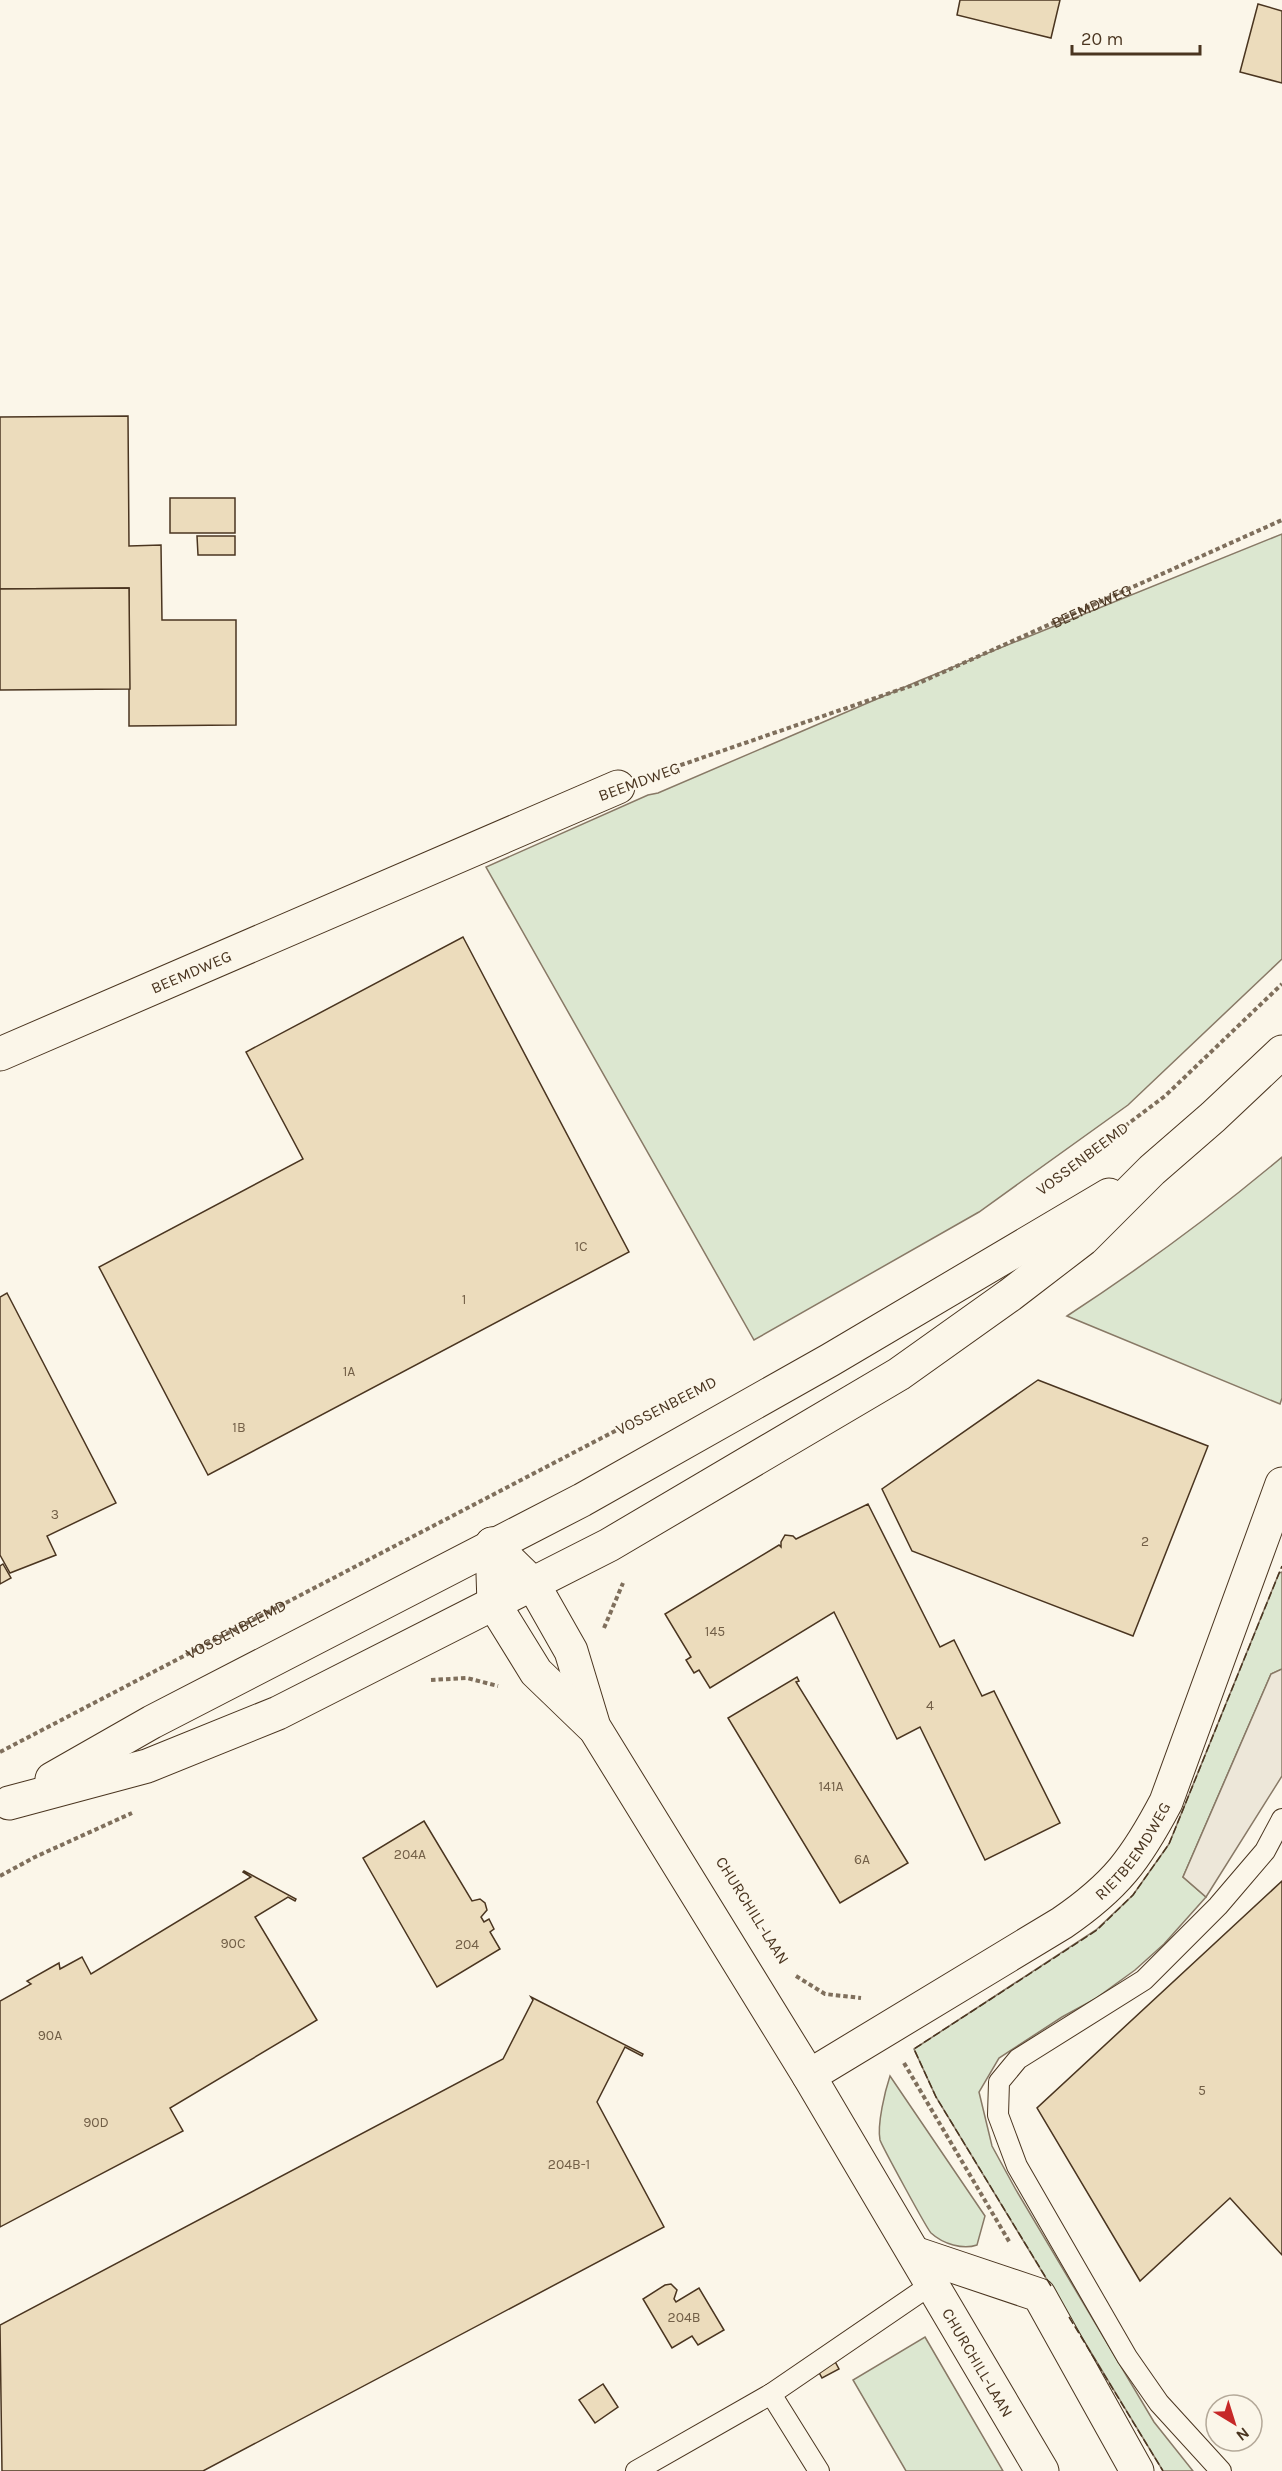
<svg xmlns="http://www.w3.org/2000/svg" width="1282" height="2471" font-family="Karla,sans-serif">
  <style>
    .green { fill: #dce7d0; stroke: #887966; stroke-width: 1.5 }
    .parking { fill: #ede7d9; stroke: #887966; stroke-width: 1.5 }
    .building { fill: #ecdcbc; stroke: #4a3520; stroke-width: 1.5 }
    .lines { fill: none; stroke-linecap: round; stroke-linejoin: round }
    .service-casing { stroke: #4a3520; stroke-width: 22 }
    .minor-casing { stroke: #4a3520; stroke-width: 35 }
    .tertiary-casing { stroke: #4a3520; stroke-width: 35 }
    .secondary-casing { stroke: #4a3520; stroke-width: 35 }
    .path { stroke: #7f6f5c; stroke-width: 4; stroke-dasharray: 4.5 3; stroke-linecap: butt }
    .service { stroke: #fbf6e9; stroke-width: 20 }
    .minor { stroke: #fbf6e9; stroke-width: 33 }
    .tertiary { stroke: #fbf6e9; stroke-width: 33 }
    .secondary { stroke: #fbf6e9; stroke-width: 33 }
    .fence { stroke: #4a3520; stroke-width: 1.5; stroke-dasharray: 8 3; stroke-linecap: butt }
    .labels { text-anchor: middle; stroke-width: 4.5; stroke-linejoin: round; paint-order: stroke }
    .number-label { font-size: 14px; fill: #725f47 }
    .street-label { font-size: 16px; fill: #4a3520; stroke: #fbf6e9 }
  </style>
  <rect width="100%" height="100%" fill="#fbf6e9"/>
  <g class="green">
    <path d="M1282,534V959L1128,1105L979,1212L754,1340L486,867L648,795L658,793L921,680Z"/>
    <path d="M1282,1157V1398L1280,1404L1067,1316C1142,1267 1213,1215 1282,1157Z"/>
    <path d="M1282,1572V1669L1271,1674L1183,1877L1206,1897L1164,1944L1135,1970L1095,1999L1062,2017L999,2058L979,2092L992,2146L1016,2190L1154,2422L1193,2471H1163L936,2097L914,2049L1096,1930L1133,1895L1169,1844L1279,1573Z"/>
    <path d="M890,2076L985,2216L977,2245C963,2250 943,2244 931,2233C927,2229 882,2146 880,2140C877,2124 885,2091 890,2076Z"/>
    <path d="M925,2337L1003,2471H906L853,2380Z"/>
  </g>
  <path class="parking" d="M1282,1669V1776L1206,1897L1183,1877L1271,1674Z"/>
  <g class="building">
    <path d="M960,0H1060L1051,38L957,15Z"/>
    <path d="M1258,4L1282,11V83L1240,72Z"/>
    <path d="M128,416L129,546L161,545L162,620H236V725L129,726V588L0,589V417Z"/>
    <rect x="170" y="498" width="65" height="35"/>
    <path d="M197,536H235V555H198Z"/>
    <path d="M129,588L130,689L0,690V589Z"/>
    <path d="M463,937L629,1252L208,1475L99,1267L303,1159L246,1052Z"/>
    <path d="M7,1293L116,1503L47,1536L56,1555L10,1573L0,1555V1297Z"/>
    <path d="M1038,1380L1208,1446L1133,1636L912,1551L882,1489Z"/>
    <path d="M868,1504L940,1647L954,1640L982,1696L994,1691L1060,1823L985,1860L920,1727L897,1739L834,1612L710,1688L699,1670L694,1673L686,1660L691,1657L665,1614L779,1545L781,1547V1542L785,1535L793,1536L796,1539Z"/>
    <path d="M3,1564L11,1578L0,1584V1566Z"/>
    <path d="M797,1677L799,1681L796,1682L908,1863L840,1903L728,1718Z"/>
    <path d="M424,1821L472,1901L480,1899L485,1903L487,1910L481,1917L484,1922L489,1919L494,1929L490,1932L500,1949L437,1987L363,1858Z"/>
    <path d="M244,1871L296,1899L295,1901L288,1897L255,1917L317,2020L170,2108L183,2131L0,2227V2001L31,1984L27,1981L59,1963L60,1969L82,1957L91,1974L251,1877L243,1872Z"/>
    <path d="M1282,1881V2255L1230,2198L1140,2281L1037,2108Z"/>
    <path d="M531,1997L643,2054L642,2056L625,2047L597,2102L664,2227L203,2471H2L0,2325L503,2059L533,2000Z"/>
    <path d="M671,2284L677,2290L674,2299L676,2302L699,2288L724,2330L698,2345L692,2336L672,2348L643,2299L665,2285Z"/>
    <path d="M832,2356L839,2369L822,2378L815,2365Z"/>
    <path d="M603,2384L618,2407L595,2423L579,2400Z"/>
  </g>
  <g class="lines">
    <g class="service-casing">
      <g id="service">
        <path d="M771,2394L932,2284"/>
        <path d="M636,2471L771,2394L819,2471"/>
        <path d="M1221,2471L1159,2403L1127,2357L1017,2166L998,2115L999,2082L1018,2059L1144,1980L1218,1906L1265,1851L1282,1819"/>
      </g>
    </g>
    <g class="minor-casing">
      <g id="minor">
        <path id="s3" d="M0,1054L618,787"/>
        <path id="s4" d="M809,2076L1062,1923C1116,1886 1136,1859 1166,1802L1282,1484"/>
        <path d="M914,2253L1039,2295L1137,2471"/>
      </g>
    </g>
    <g class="tertiary-casing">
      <g id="tertiary">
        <path id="s5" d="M492,1544L533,1584L571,1651L594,1727L809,2076L1042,2471"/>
        <path d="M492,1544L494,1604L536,1672L592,1726"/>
      </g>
    </g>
    <g class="secondary-casing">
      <g id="secondary">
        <path d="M52,1779L152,1722L582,1500L830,1360L1109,1195"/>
        <path d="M9,1803L147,1766L278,1713L609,1545L899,1374L1010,1295L1083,1239L1152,1170L1213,1117L1282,1052"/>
      </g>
    </g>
    <g class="path">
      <path id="s1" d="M652,775L919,683L1282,520"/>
      <path d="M1053,1180L1165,1096L1282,984"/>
      <path d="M604,1628L623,1583"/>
      <path d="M431,1680L467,1678L498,1686"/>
      <path id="s2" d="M0,1752L661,1407"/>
      <path d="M0,1876L35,1857L132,1813"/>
      <path d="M796,1976L825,1994L861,1998"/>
      <path d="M904,2063L1010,2243"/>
    </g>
    <use href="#service" class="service"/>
    <use href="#minor" class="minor"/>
    <use href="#tertiary" class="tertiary"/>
    <use href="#secondary" class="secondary"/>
    <g class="fence">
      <path d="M1051,2286L936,2097L914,2049L1097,1930L1133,1895L1169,1844L1282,1566"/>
      <path d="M1069,2317L1163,2471"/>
    </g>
  </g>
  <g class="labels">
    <g class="number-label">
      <text x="581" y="1251">1C</text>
      <text x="464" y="1304">1</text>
      <text x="349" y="1376">1A</text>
      <text x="239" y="1432">1B</text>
      <text x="55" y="1519">3</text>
      <text x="1145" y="1546">2</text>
      <text x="715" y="1636">145</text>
      <text x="930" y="1710">4</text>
      <text x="831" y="1791">141A</text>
      <text x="410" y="1859">204A</text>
      <text x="862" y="1864">6A</text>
      <text x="233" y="1948">90C</text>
      <text x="467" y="1949">204</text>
      <text x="50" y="2040">90A</text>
      <text x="1202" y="2095">5</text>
      <text x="96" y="2127">90D</text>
      <text x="569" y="2169">204B-1</text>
      <text x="684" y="2322">204B</text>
    </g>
    <g class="street-label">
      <text dy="6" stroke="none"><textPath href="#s1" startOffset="471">BEEMDWEG</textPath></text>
      <text transform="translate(639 781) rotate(-20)" y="6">BEEMDWEG</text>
      <text dy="6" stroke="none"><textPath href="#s3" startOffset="208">BEEMDWEG</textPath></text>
      <text transform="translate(1082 1158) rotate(-37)" y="6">VOSSENBEEMD</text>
      <text transform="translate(666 1405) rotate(-27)" y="6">VOSSENBEEMD</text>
      <text dy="6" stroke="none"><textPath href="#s2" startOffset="266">VOSSENBEEMD</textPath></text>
      <text dy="6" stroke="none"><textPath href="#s4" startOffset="398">RIETBEEMDWEG</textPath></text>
      <text transform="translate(753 1910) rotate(58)" y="6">CHURCHILL-LAAN</text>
      <text dy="6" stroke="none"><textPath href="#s5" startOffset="956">CHURCHILL-LAAN</textPath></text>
    </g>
  </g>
  <g transform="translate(1234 2423) rotate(142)"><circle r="28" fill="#fbf6e9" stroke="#b4a999" stroke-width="1.5"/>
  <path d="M0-4.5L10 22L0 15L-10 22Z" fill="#c62828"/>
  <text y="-9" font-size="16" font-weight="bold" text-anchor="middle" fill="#4a3520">N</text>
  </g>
  <path d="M1072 45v9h128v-9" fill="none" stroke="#4a3520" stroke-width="3"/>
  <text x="1081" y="45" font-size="18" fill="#4a3520" stroke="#fbf6e9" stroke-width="4.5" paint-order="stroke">20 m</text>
</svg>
